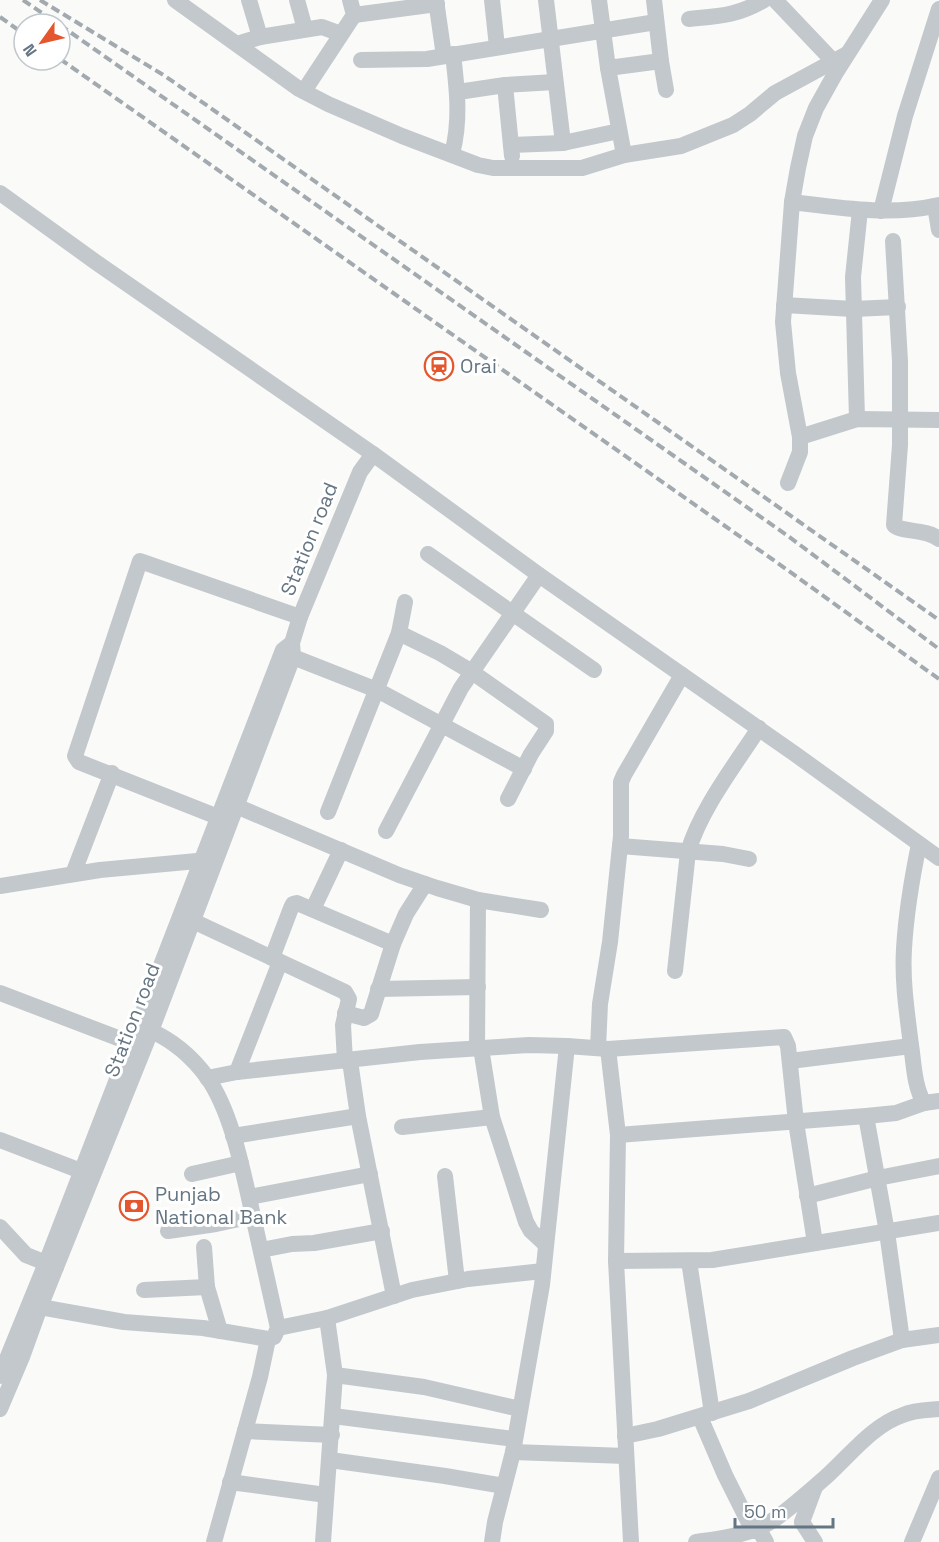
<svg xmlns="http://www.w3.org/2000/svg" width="939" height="1542" font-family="'Space Grotesk',sans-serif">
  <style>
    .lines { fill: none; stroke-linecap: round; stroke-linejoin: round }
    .minor { stroke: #c3c8cc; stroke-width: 16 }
    .rail { stroke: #a2aab0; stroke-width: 4; stroke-dasharray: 9 4.5; stroke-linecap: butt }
    .labels { text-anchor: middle; stroke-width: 6; stroke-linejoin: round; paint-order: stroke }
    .poi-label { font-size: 20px; fill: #657683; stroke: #fff; text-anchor: start }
    .street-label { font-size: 20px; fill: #657683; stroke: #fff }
  </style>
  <rect width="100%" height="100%" fill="#fafaf8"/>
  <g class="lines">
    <g class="minor">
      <path d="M175,0L299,89L328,104L402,136L478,165L493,168H582L624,155L681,146L733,125L750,114L775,93L847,54"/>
      <path d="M249,0L260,37"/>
      <path d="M297,0L305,29"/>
      <path d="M436,0L444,56"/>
      <path d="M492,0L497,47"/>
      <path d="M546,0L563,143"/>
      <path d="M599,0L608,68L624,155"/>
      <path d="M654,0L661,61L666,90"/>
      <path d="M775,0L833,61"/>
      <path d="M354,15L437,4"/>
      <path d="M689,19C719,16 737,16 764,0"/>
      <path d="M237,44L260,37L322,27L341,34"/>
      <path d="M361,60L427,59L656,22"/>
      <path d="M608,68L661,61"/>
      <path d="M505,85L512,156"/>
      <path d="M304,91L354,15L350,0"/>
      <path d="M458,92L505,85L555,82"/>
      <path d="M511,145L563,143L619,131"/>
      <path d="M452,154C461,120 457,89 453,54"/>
      <path d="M0,193L97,263L373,454L539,575L795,754L939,858"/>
      <path d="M792,202C841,208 890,216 939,205"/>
      <path d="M935,206L939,230"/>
      <path d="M881,211L905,116L939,9"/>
      <path d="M893,241L900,361V445L894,525C902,533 924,528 939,539"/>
      <path d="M784,305L853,309L898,307"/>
      <path d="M857,419L853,277L860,210"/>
      <path d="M800,437L857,419L939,420"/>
      <path d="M788,483L800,452V437L788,373L783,322L792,202L798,168L805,136L816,108L835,74L882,0"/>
      <path d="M428,554L594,670"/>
      <path d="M399,633L440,653L472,672L546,724V731L531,754L508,799"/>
      <path d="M293,657L377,690L524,769"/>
      <path d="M236,806L399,875L437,888L478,900L541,910"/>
      <path d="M328,812L399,633L405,602"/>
      <path d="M218,817L79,762L75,756L140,561L300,617"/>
      <path d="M386,831L461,688L539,575"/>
      <path d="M919,844C912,878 906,913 904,949C902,981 907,1013 911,1045C914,1064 914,1086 924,1103"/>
      <path d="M620,846L723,854L749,859"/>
      <path d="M73,874L112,773"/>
      <path d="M0,886L100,870L208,860"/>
      <path d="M313,909L341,850"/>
      <path d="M193,921L345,992L349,999L343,1025L345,1061"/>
      <path d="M272,958L291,908L293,904L297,903L393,944"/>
      <path d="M675,971L688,852C700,810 735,765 759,728"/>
      <path d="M378,989L478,987"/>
      <path d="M0,993L131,1043"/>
      <path d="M345,1013L364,1018L371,1014L393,944L406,914L425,884"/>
      <path d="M477,1048L478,900"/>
      <path d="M481,1048L492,1117L526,1222L531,1231L546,1245"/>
      <path d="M598,1048L600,1004L610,942L621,836V782L624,775L682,675"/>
      <path d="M608,1049L618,1135L616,1261L631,1542"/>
      <path d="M350,1061L358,1116L394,1296"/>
      <path d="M790,1061L911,1046"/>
      <path d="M237,1072L280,962"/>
      <path d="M207,1078L237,1072L420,1052L529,1045L567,1046L608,1049L784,1037L788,1046L796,1122L815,1243"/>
      <path d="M866,1116L887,1232L902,1340"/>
      <path d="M402,1127L492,1117"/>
      <path d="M618,1135L866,1116L896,1113L924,1103L939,1101"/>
      <path d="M233,1136L358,1116"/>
      <path d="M0,1140L81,1171"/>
      <path d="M192,1174L241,1163"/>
      <path d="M445,1176L457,1281"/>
      <path d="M807,1196L878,1178L939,1166"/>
      <path d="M249,1197L370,1174"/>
      <path d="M0,1227L26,1255L56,1267"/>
      <path d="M168,1231L216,1224L253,1216"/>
      <path d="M204,1247L207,1287L220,1331"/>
      <path d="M261,1250L292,1244L314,1243L382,1231"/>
      <path d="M616,1261L712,1260L939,1223"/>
      <path d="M689,1261L712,1413"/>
      <path d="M144,1290L207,1287"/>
      <path d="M40,1307L124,1322L203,1328L268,1339L274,1337L278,1328C269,1288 260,1247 251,1207C242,1167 231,1111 207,1077C192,1057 174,1041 151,1031"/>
      <path d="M278,1328L327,1318L412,1290L468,1279L543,1271"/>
      <path d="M335,1375L424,1387L520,1409"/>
      <path d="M0,1376L46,1263L283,650L292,643"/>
      <path d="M0,1409L22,1357L40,1307L151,1031L293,657L292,643L300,617L360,472L373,454"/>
      <path d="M333,1416L514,1439"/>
      <path d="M700,1417L725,1475L753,1531"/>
      <path d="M245,1431L332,1435"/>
      <path d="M625,1436L658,1429L749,1401L853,1358L902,1340L939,1335"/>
      <path d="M513,1452L626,1456"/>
      <path d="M330,1460L445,1476L504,1486"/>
      <path d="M230,1482L326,1495"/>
      <path d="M802,1522L815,1487"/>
      <path d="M802,1522L815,1542"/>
      <path d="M758,1528L766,1542"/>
      <path d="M214,1542L260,1377L268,1339"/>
      <path d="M323,1542L335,1375L327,1318"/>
      <path d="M492,1542L495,1522L513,1452L542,1285L567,1046"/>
      <path d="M696,1542C724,1538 751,1535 775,1519C793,1506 811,1490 828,1475C851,1454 873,1425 903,1415C914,1410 927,1410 939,1409"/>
      <path d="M912,1542L939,1478"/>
    </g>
    <g class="rail">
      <path d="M23,0L58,24"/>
      <path d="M40,0L165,76L939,620"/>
      <path d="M0,17L24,34"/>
      <path d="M60,25L788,536L939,649"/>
      <path d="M60,59L772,559L939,679"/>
    </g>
  </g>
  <defs>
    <g id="station-ring" transform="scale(1.5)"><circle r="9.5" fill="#fff" stroke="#e4572e" stroke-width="1.5"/><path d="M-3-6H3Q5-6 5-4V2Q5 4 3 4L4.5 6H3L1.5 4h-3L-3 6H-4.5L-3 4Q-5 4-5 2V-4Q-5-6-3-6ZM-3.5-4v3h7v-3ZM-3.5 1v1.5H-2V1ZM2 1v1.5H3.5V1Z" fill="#e4572e"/></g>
    <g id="bank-ring" transform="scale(1.5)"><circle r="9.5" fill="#fff" stroke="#e4572e" stroke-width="1.5"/><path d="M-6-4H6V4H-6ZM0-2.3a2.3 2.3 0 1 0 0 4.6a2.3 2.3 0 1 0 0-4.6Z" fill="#e4572e"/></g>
  </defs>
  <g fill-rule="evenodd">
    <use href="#station-ring" x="439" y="366"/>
    <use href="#bank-ring" x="134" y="1206"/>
  </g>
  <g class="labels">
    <g class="poi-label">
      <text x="460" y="373">Orai</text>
      <text x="155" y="1201">Punjab<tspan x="155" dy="23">National Bank</tspan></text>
    </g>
    <g class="street-label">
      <text transform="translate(309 539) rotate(-68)" y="7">Station road</text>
      <text transform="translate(132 1020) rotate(-69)" y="7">Station road</text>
    </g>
  </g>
  <g transform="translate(42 42) rotate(236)"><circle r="28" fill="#ffffff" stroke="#c1c8cd" stroke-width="1.5"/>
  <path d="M0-4.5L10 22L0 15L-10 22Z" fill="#e4572e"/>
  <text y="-9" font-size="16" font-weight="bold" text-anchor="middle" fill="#657683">N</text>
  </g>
  <path d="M735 1518v9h98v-9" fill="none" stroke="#657683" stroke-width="3"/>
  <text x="744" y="1518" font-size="18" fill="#657683" stroke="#ffffff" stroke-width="4.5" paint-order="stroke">50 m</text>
</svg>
